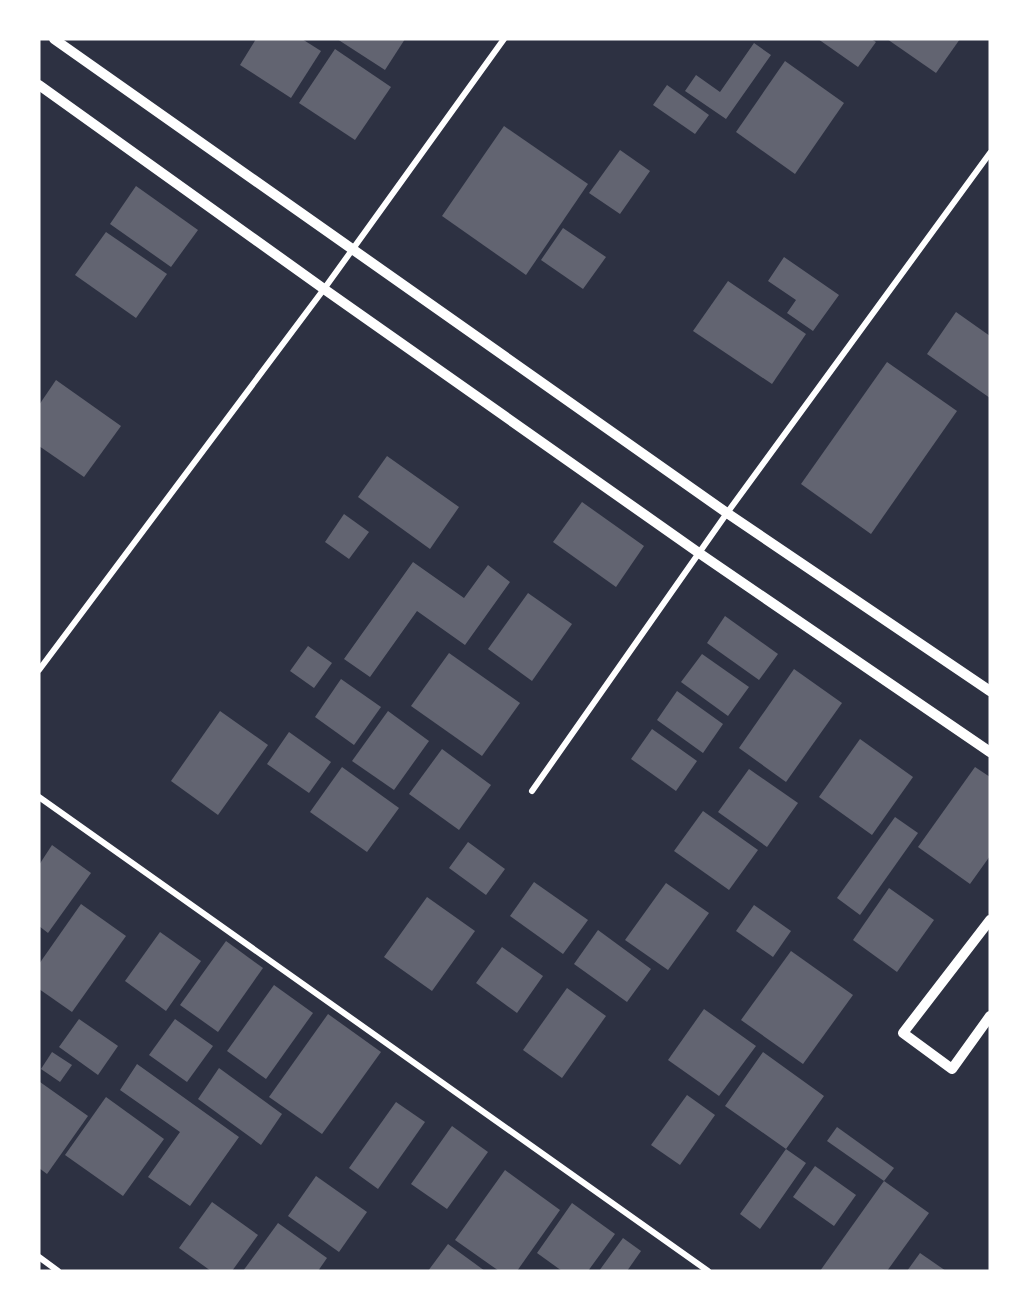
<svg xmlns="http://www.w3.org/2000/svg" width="1029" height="1310" font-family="Cabin,sans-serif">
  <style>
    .building { fill: #626471 }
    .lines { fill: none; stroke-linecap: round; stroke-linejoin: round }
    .minor { stroke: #fff; stroke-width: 6 }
    .tertiary { stroke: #fff; stroke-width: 10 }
  </style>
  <rect width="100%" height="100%" fill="#2d3142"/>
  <g class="building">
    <path d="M256,39H302L321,51L291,98L240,65Z"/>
    <path d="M337,39H405L385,70Z"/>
    <path d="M818,39H871L876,42L858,67Z"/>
    <path d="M887,39H960L936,73Z"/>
    <path d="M754,43L771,55L726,119L685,91L696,75L720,92Z"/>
    <path d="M335,49L391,87L355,140L299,103Z"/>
    <path d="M785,61L844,103L795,174L736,132Z"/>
    <path d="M667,85L709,115L695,134L653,105Z"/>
    <path d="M504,126L588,184L526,275L442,216Z"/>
    <path d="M620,150L650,171L620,214L589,193Z"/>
    <path d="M136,186L198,230L171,267L110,224Z"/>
    <path d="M563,228L606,257L583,289L541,260Z"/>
    <path d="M106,232L167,274L136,318L75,275Z"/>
    <path d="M784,257L839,295L813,331L787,313L796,300L768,281Z"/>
    <path d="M728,281L806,334L772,384L693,331Z"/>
    <path d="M956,312L990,336V398L927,354Z"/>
    <path d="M887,362L957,411L871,534L801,484Z"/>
    <path d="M56,380L121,426L84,477L39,446V405Z"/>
    <path d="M387,456L459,507L430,549L358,497Z"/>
    <path d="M582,502L644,546L616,587L553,542Z"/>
    <path d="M344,514L369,532L349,559L325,542Z"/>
    <path d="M413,562L464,598L488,565L510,582L465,645L417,611L370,677L344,659Z"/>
    <path d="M528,593L572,624L532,681L488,649Z"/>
    <path d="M725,616L778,654L759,680L707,643Z"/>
    <path d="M308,646L332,663L314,688L290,671Z"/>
    <path d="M449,653L520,703L482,756L411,706Z"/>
    <path d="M702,654L749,687L728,716L681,682Z"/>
    <path d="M794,669L842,703L786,782L739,748Z"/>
    <path d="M341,679L381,707L354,745L315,717Z"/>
    <path d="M677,691L723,724L703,753L657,720Z"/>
    <path d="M220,711L268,745L218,815L171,781Z"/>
    <path d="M388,711L429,741L394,790L352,761Z"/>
    <path d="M652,729L697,761L676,791L631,759Z"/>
    <path d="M289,732L331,762L309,793L267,764Z"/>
    <path d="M860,739L913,777L872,835L819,797Z"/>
    <path d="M442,749L491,785L459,830L409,794Z"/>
    <path d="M342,767L399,808L367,852L310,812Z"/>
    <path d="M975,767L990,777V856L970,884L918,847Z"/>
    <path d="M749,769L798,803L767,847L718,812Z"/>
    <path d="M703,811L758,850L729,890L674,851Z"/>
    <path d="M895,817L918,833L860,915L837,898Z"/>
    <path d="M468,842L505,869L486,895L449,868Z"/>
    <path d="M52,845L91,873L48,933L39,926V865Z"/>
    <path d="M534,882L588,920L563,954L510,916Z"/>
    <path d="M666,883L709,913L668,970L625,940Z"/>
    <path d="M889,888L934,920L897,972L853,940Z"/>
    <path d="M427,897L475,931L432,991L384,957Z"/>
    <path d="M81,904L126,936L72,1012L39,989V964Z"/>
    <path d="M754,905L791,931L773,957L736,931Z"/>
    <path d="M598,930L651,969L627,1002L574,964Z"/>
    <path d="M160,932L201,961L166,1011L125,981Z"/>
    <path d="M226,941L263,968L218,1032L180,1005Z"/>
    <path d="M502,947L543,976L517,1013L476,983Z"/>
    <path d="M791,951L853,995L803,1064L741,1020Z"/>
    <path d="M274,985L313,1013L266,1079L227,1051Z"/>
    <path d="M567,988L606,1016L562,1078L523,1050Z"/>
    <path d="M704,1009L756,1046L719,1096L668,1060Z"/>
    <path d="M328,1014L381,1052L322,1134L269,1097Z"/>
    <path d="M79,1019L118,1046L98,1075L59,1047Z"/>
    <path d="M175,1019L213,1046L187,1082L149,1055Z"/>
    <path d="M52,1052L72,1065L60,1082L41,1069Z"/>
    <path d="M763,1052L824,1096L786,1149L806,1163L760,1229L740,1214L786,1149L725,1106Z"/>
    <path d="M137,1064L239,1137L190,1206L148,1177L180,1132L120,1090Z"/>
    <path d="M219,1068L282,1114L261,1145L198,1099Z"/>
    <path d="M40,1082L88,1116L47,1174L39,1168V1084Z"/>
    <path d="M687,1095L715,1115L680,1165L651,1145Z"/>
    <path d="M106,1097L164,1139L123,1196L65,1155Z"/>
    <path d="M396,1102L425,1122L378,1189L349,1168Z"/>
    <path d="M452,1126L488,1152L447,1209L411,1184Z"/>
    <path d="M837,1127L894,1168L884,1181L827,1141Z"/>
    <path d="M815,1166L856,1195L834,1226L793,1197Z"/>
    <path d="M505,1170L560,1210L517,1271H499L455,1240Z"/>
    <path d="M316,1176L367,1212L339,1252L288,1216Z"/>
    <path d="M884,1181L929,1213L887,1271H820Z"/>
    <path d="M212,1202L258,1235L232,1271H211L179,1248Z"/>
    <path d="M572,1203L615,1234L588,1271H562L537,1253Z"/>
    <path d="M278,1223L327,1258L318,1271H243Z"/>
    <path d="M623,1238L641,1251L627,1271H599Z"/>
    <path d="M448,1244L485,1271H428Z"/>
    <path d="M920,1253L946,1271H907Z"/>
  </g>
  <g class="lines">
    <g class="minor">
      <path d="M39,670L324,289L504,39"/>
      <path d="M532,791L727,513L990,153"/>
      <path d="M39,797L708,1271"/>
      <path d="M39,1257L58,1271"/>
    </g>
    <g class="tertiary">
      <path d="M54,39L727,513L990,691"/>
      <path d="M39,85L324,289L699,553L990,752"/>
      <path d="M990,920L903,1033L952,1069L990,1016"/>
    </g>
  </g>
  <rect width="1029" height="1310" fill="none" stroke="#ffffff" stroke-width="81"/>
</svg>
